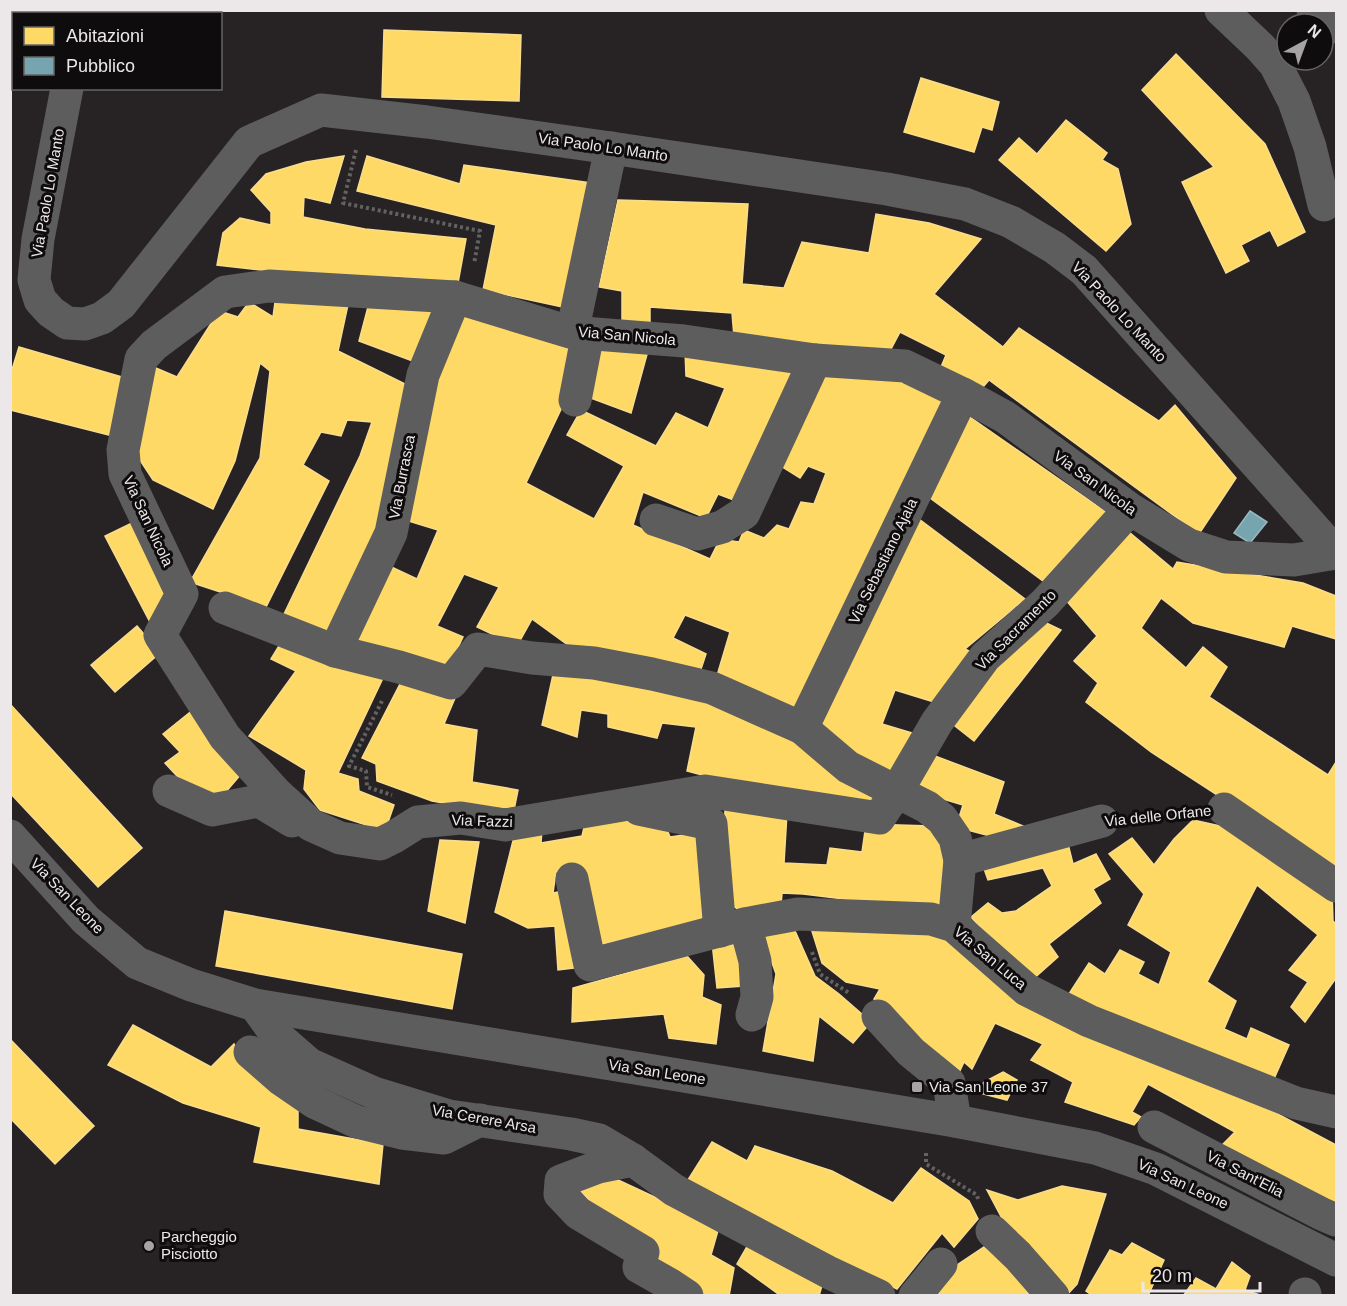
<svg xmlns="http://www.w3.org/2000/svg" width="1347" height="1306" font-family="Helvetica,sans-serif">
  <style>
    .homes { fill: #ffd966; stroke: #f9dd8d; stroke-width: 1.5 }
    .public { fill: #76a5af; stroke: #99b9c0; stroke-width: 1.5 }
    .lines { fill: none; stroke-linecap: round; stroke-linejoin: round }
    .path { stroke: #626262; stroke-width: 4; stroke-dasharray: 3 3; stroke-linecap: butt }
    .minor { stroke: #5d5d5d; stroke-width: 33 }
    .poi-dot { fill: #a7a2a4; stroke: #0f0c0d; stroke-width: 2 }
    .labels { text-anchor: middle; stroke-width: 6; stroke-linejoin: round; paint-order: stroke }
    .street-label { font-size: 15px; fill: #ece7e8; stroke: #0f0c0d }
    .poi-label { font-size: 15px; fill: #ece7e8; stroke: #0f0c0d; text-anchor: start }
  </style>
  <rect width="100%" height="100%" fill="#272325"/>
  <g class="homes">
    <path d="M10,10H28L26,14H14V34L10,39Z"/>
    <path d="M384,30L521,35L519,101L382,97Z"/>
    <path d="M1176,54L1265,144L1305,232L1278,246L1270,230L1241,245L1249,261L1226,273L1182,182L1214,167L1142,90Z"/>
    <path d="M921,78L999,102L992,130L982,127L974,152L904,132Z"/>
    <path d="M1066,120L1107,153L1102,160L1118,169L1131,224L1106,251L999,160L1019,138L1037,154Z"/>
    <path d="M344,156L330,203L304,197L303,217L365,229L466,239L458,283L392,276L390,285L217,265L223,233L240,218L271,225V212L251,190L266,174L306,162Z"/>
    <path d="M367,156L460,184L464,165L591,183L563,307L483,290L496,225L357,191Z"/>
    <path d="M618,200L748,204L742,284L784,288L802,242L869,253L876,214L929,223L981,239L934,294L1003,347L1019,328L1159,421L1175,405L1236,478L1199,534L989,380L977,394L941,367L946,355L900,332L890,351L734,337L732,313L650,307V330L622,329V291L599,287Z"/>
    <path d="M276,295L349,300L338,351L409,386L383,530L330,635L283,616L360,456L372,422L347,420L341,436L321,432L303,465L329,481L266,607L190,582L260,458L270,371L260,363L235,461L213,509L153,480L132,448L149,365L177,377L219,311L238,317L249,302L273,317Z"/>
    <path d="M369,303L437,307L418,363L359,341Z"/>
    <path d="M461,311L578,345L564,403L526,483L594,519L624,466L567,435L581,410L656,446L676,413L708,428L725,388L686,376L685,351L800,370L739,502L718,494L706,518L643,492L633,525L710,559L720,539L739,542L744,530L764,538L777,525L789,529L801,502L814,504L826,473L808,466L800,478L776,463L815,373L891,379L953,397L800,709L716,679L730,632L685,615L673,638L706,654L699,675L568,645L532,619L517,646L477,627L499,587L464,574L437,626L463,637L445,675L352,640L383,563L417,579L438,530L402,519L436,378Z"/>
    <path d="M596,341L649,347L631,413L588,397Z"/>
    <path d="M19,347L129,379L113,436L10,410V376Z"/>
    <path d="M967,415L1106,512L1043,581L926,495Z"/>
    <path d="M915,516L1025,599L965,649L977,655L944,705L895,690L882,724L922,736L895,778L863,764L812,722Z"/>
    <path d="M136,521L169,595L152,626L105,536Z"/>
    <path d="M1129,532L1173,569L1177,562L1303,583L1336,596V639L1292,626L1284,647L1193,623L1161,598L1141,628L1186,668L1203,647L1227,667L1209,697L1328,775L1336,762V872L1151,752L1086,702L1098,683L1074,661L1097,636L1065,599Z"/>
    <path d="M1038,619L1061,630L974,741L946,719Z"/>
    <path d="M137,626L160,653L115,692L91,665Z"/>
    <path d="M282,641L384,676L338,773L358,779L359,791L394,805L385,831L320,810L304,789L306,770L249,736L296,671L271,659Z"/>
    <path d="M554,670L700,697L819,749L880,793L870,806L747,787L687,771L696,727L662,723L657,738L608,727V714L581,710L577,737L542,725Z"/>
    <path d="M402,680L458,691L444,724L477,730L472,782L518,790L513,815L432,801L377,781L376,764L362,758Z"/>
    <path d="M10,704L142,848L98,887L10,793Z"/>
    <path d="M194,709L242,773L218,801L188,788L165,763L180,752L163,734Z"/>
    <path d="M927,753L1004,782L994,814L1023,826L1005,840L956,827L963,805L913,790Z"/>
    <path d="M725,808L787,813L784,863L827,865L830,848L862,852L866,824L932,826L945,842L941,911L803,894L782,893L781,906L738,909L723,901Z"/>
    <path d="M628,818L666,827L670,837L697,833L711,919L594,946L578,869L556,872L553,893L568,890L582,967L558,970L555,926L528,928L495,912L515,833L542,830L541,843L582,836L585,823Z"/>
    <path d="M1193,820L1243,831L1332,890L1333,921L1336,924V978L1305,1022L1291,1007L1308,982L1289,970L1318,935L1257,885L1207,982L1236,1001L1224,1029L1247,1039L1251,1028L1289,1045L1273,1081L1067,997L1089,963L1105,974L1120,950L1144,962L1138,974L1159,985L1171,952L1128,925L1144,894L1109,854L1132,838L1154,865L1174,839Z"/>
    <path d="M440,840L479,842L465,923L428,911Z"/>
    <path d="M1068,844L1073,864L1096,854L1110,879L1093,889L1101,903L1049,944L1058,957L1031,981L971,917L988,903L1002,913L1016,911L1052,886L1043,868L988,880L982,863Z"/>
    <path d="M225,911L462,954L452,1009L216,966Z"/>
    <path d="M792,924L815,976L839,994L871,1022L853,1043L819,1016L813,1061L763,1051L776,974L762,934Z"/>
    <path d="M811,928L928,930L1205,1075L1336,1145V1203L1325,1210L1223,1144L1235,1132L1148,1084L1132,1112L1141,1117L1134,1125L1065,1102L1073,1082L1031,1060L1043,1044L995,1023L972,1069L964,1062L957,1077L874,999L880,989L846,982L822,963Z"/>
    <path d="M712,942L742,943L744,986L717,988Z"/>
    <path d="M687,956L704,975L702,997L721,1005L716,1044L669,1038L664,1014L572,1022L573,988Z"/>
    <path d="M133,1025L211,1067L234,1044L250,1073L298,1100V1129L383,1144L379,1184L254,1162L261,1127L183,1103L108,1065Z"/>
    <path d="M10,1039L94,1126L55,1164L10,1118Z"/>
    <path d="M1003,1072L1017,1080L1007,1100L976,1092L984,1082Z"/>
    <path d="M712,1142L747,1161L755,1146L832,1171L893,1203L921,1168L969,1201L978,1219L954,1247L942,1233L897,1289L686,1183Z"/>
    <path d="M603,1173L719,1227L711,1255L734,1268L729,1296H701L648,1260L657,1242L593,1205L579,1189Z"/>
    <path d="M1062,1186L1106,1194L1077,1284L1066,1296L1014,1241L987,1190L1018,1200Z"/>
    <path d="M749,1243L823,1282L819,1296H781L737,1264Z"/>
    <path d="M1132,1243L1164,1260L1148,1296H1093L1086,1291L1110,1250L1122,1255Z"/>
    <path d="M984,1247L1033,1284L1028,1292L1032,1296H936L942,1275Z"/>
    <path d="M1232,1262L1250,1276L1245,1290L1263,1296H1183L1196,1278L1216,1289Z"/>
  </g>
  <path class="public" d="M1250,511L1267,522L1250,543L1234,533Z"/>
  <g class="lines">
    <g class="path">
      <path d="M356,150L343,203L480,231L474,264"/>
      <path d="M382,701L349,766L366,771L367,787L392,795"/>
      <path d="M1138,818L1188,813"/>
      <path d="M812,952L820,974L849,993"/>
      <path d="M926,1153V1164L977,1195L978,1199"/>
    </g>
    <g class="minor">
      <path d="M1221,10L1260,47L1275,64L1294,101L1310,147L1324,205"/>
      <path d="M1313,10L1336,27"/>
      <path d="M156,14L165,10"/>
      <path d="M67,88L38,239L34,280L40,300L51,312L67,323L85,324L102,318L121,304L249,142L321,110L427,122L611,148L887,189L965,204L1011,222L1055,248L1084,270L1335,552"/>
      <path d="M576,314L611,148"/>
      <path d="M575,400L588,333"/>
      <path d="M1130,509L1045,603L985,657L937,722L897,791L879,818L705,791L505,825L461,818L418,822L394,837L380,844L340,838L311,825L277,794L225,737L160,635L182,594L125,474L123,450L141,359L154,345L225,292L269,286L455,297L570,332L684,341L815,360L905,366L963,394L1005,417L1130,509L1189,545L1226,557L1294,560L1336,553"/>
      <path d="M656,520L697,534L722,527L744,513L815,360"/>
      <path d="M225,608L335,651L399,667L451,683L478,649L532,658L594,663L652,674L712,688L802,728L848,767L927,807L942,819L955,838L960,860L954,926"/>
      <path d="M335,651L391,533L423,375L455,297"/>
      <path d="M802,728L963,394"/>
      <path d="M169,791L212,810L259,801L292,821"/>
      <path d="M639,809L711,824L720,931"/>
      <path d="M1224,809L1336,886"/>
      <path d="M10,836L86,920L137,963L191,985L255,1005L955,1121L1095,1148L1156,1169L1336,1260"/>
      <path d="M960,860L1102,821"/>
      <path d="M572,879L590,965L745,924L798,914L931,919L954,926L1027,990L1089,1021L1296,1103L1336,1112"/>
      <path d="M745,924L755,961L757,997L752,1015"/>
      <path d="M255,1005L278,1037L309,1064L374,1093L449,1116L571,1134L599,1140L633,1160L674,1190L830,1273L879,1296"/>
      <path d="M878,1016L911,1052L949,1083L955,1121"/>
      <path d="M250,1052L282,1080L314,1102L357,1122L402,1133L444,1138L480,1120"/>
      <path d="M1154,1127L1322,1214L1336,1220"/>
      <path d="M633,1160L598,1167L561,1181L560,1194L578,1213L643,1252L639,1267L669,1284L687,1296"/>
      <path d="M992,1231L1018,1256L1053,1296"/>
      <path d="M1305,1294V1296"/>
      <path d="M915,1296L941,1264"/>
    </g>
  </g>
  <g class="poi-dot">
    <rect x="911" y="1081" width="12" height="12" rx="3"/>
    <circle cx="149" cy="1246" r="6"/>
  </g>
  <g class="labels">
    <g class="street-label">
      <text transform="translate(603 147) rotate(8)" y="5">Via Paolo Lo Manto</text>
      <text transform="translate(48 193) rotate(-80)" y="5">Via Paolo Lo Manto</text>
      <text transform="translate(1119 312) rotate(47)" y="5">Via Paolo Lo Manto</text>
      <text transform="translate(627 336) rotate(5)" y="5">Via San Nicola</text>
      <text transform="translate(402 477) rotate(-79)" y="5">Via Burrasca</text>
      <text transform="translate(1095 483) rotate(36)" y="5">Via San Nicola</text>
      <text transform="translate(148 521) rotate(65)" y="5">Via San Nicola</text>
      <text transform="translate(883 561) rotate(-64)" y="5">Via Sebastiano Ajala</text>
      <text transform="translate(1016 630) rotate(-45)" y="5">Via Sacramento</text>
      <text transform="translate(1158 816) rotate(-6)" y="5">Via delle Orfane</text>
      <text transform="translate(482 821) rotate(2)" y="5">Via Fazzi</text>
      <text transform="translate(67 896) rotate(46)" y="5">Via San Leone</text>
      <text transform="translate(990 958) rotate(40)" y="5">Via San Luca</text>
      <text transform="translate(657 1072) rotate(9)" y="5">Via San Leone</text>
      <text transform="translate(484 1119) rotate(10)" y="5">Via Cerere Arsa</text>
      <text transform="translate(1245 1174) rotate(27)" y="5">Via Sant'Elia</text>
      <text transform="translate(1183 1184) rotate(25)" y="5">Via San Leone</text>
    </g>
    <g class="poi-label">
      <text x="929" y="1092">Via San Leone 37</text>
      <text x="161" y="1242">Parcheggio<tspan x="161" dy="17">Pisciotto</tspan></text>
    </g>
  </g>
  <rect width="1347" height="1306" fill="none" stroke="#ece7e8" stroke-width="24"/>
  <rect x="12" y="12" width="210" height="78" fill="#0f0c0d" stroke="#676465" stroke-width="1.5"/>
  <rect x="24" y="27" width="30" height="18" fill="#ffd966" stroke="#676465" stroke-width="1.5"/>
  <text x="66" y="42" font-size="18" fill="#ece7e8">Abitazioni</text>
  <rect x="24" y="57" width="30" height="18" fill="#76a5af" stroke="#676465" stroke-width="1.5"/>
  <text x="66" y="72" font-size="18" fill="#ece7e8">Pubblico</text>
  <g transform="translate(1305 42) rotate(41)"><circle r="28" fill="#0f0c0d" stroke="#676465" stroke-width="1.5"/>
  <path d="M0-4.5L10 22L0 15L-10 22Z" fill="#a7a2a4"/>
  <text y="-9" font-size="16" font-weight="bold" text-anchor="middle" fill="#ece7e8">N</text>
  </g>
  <path d="M1143 1282v9h117v-9" fill="none" stroke="#ece7e8" stroke-width="3"/>
  <text x="1152" y="1282" font-size="18" fill="#ece7e8" stroke="#0f0c0d" stroke-width="4.5" paint-order="stroke">20 m</text>
</svg>
